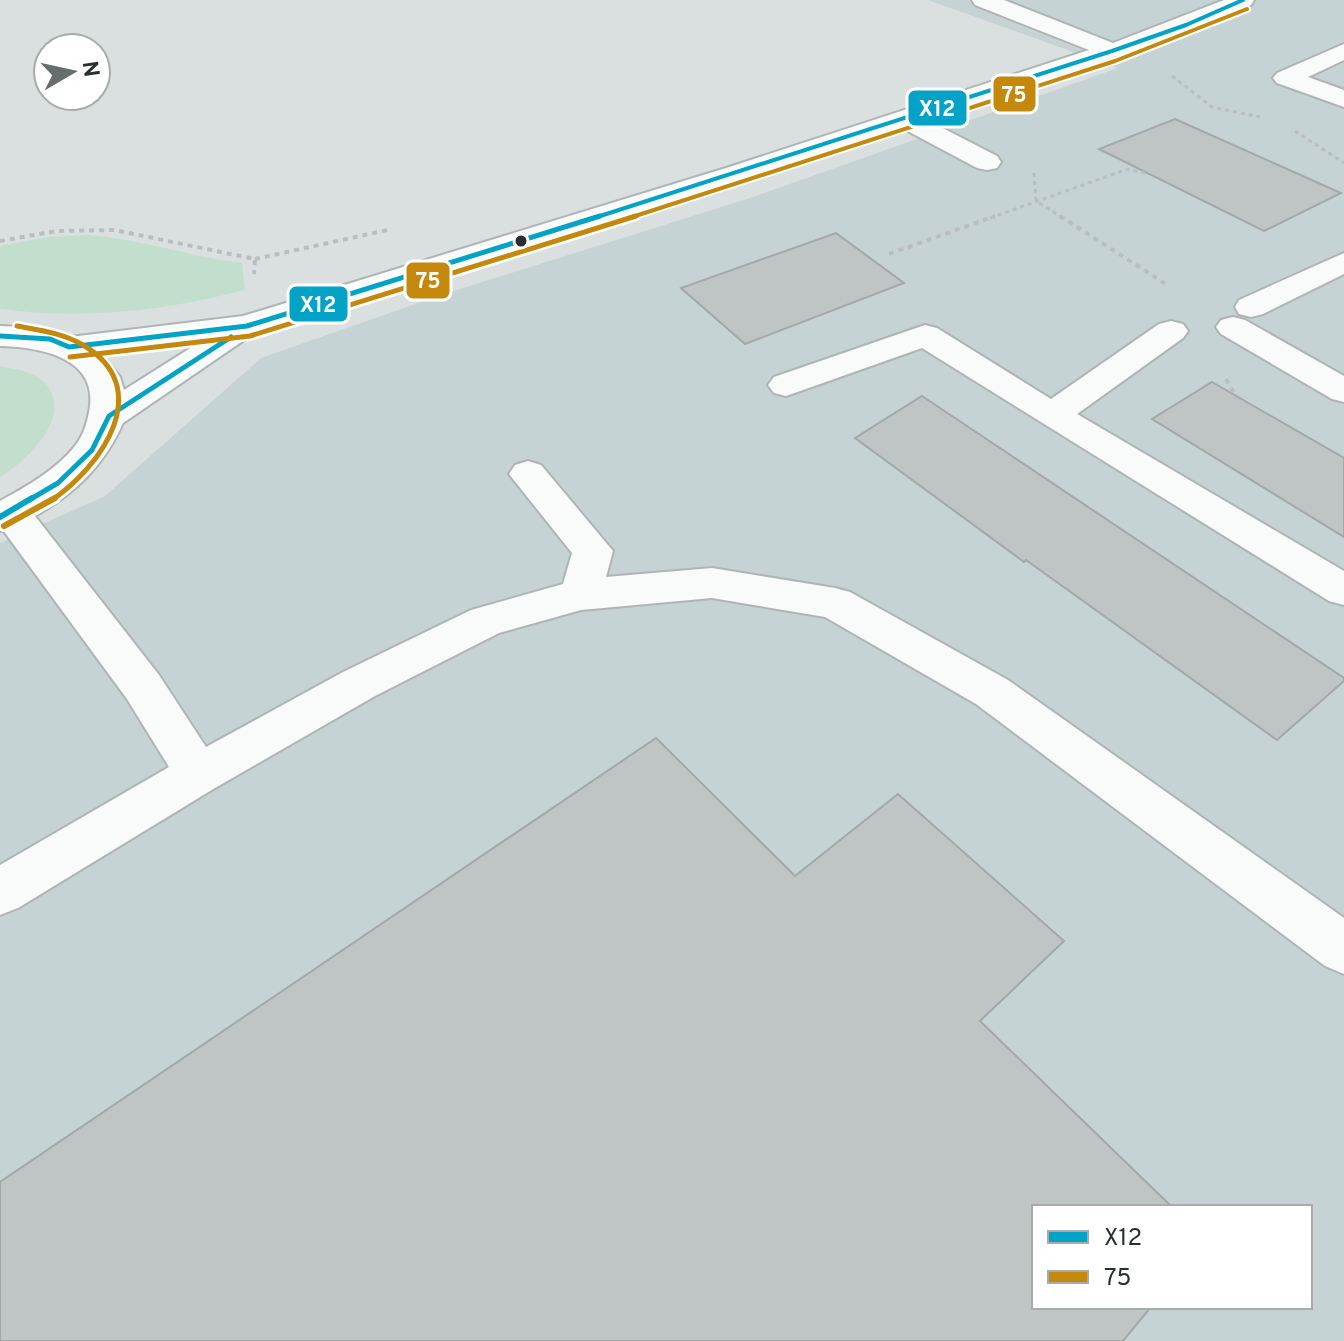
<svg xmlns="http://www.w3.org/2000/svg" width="1344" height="1341" font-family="Overpass,sans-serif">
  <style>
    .built { fill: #c5d3d4; fill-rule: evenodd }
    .green { fill: #c2dfcd }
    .building { fill: #bfc4c5; stroke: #a3a8a9; stroke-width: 2 }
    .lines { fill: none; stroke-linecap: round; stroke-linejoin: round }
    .minor-casing { stroke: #afb4b4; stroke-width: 4 }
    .path-far1 { stroke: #babebe; stroke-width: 3; stroke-dasharray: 4 4; stroke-linecap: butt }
    .path { stroke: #babebe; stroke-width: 4; stroke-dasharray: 5 5; stroke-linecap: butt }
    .minor { fill: #f9fafa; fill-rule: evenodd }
    .bus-1-far2-casing { stroke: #fff; stroke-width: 8 }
    .bus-1-far1-casing { stroke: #fff; stroke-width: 10 }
    .bus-1-casing { stroke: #fff; stroke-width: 12 }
    .bus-2-far2-casing { stroke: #fff; stroke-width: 8 }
    .bus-2-far1-casing { stroke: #fff; stroke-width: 10 }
    .bus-2-casing { stroke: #fff; stroke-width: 12 }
    .bus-1-far2 { stroke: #02a3c6; stroke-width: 4 }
    .bus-1-far1 { stroke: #02a3c6; stroke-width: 5 }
    .bus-1 { stroke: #02a3c6; stroke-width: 6 }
    .bus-2-far2 { stroke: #c4880c; stroke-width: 4 }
    .bus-2-far1 { stroke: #c4880c; stroke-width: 5 }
    .bus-2 { stroke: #c4880c; stroke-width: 6 }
    .bus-dot { fill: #292e2e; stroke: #fff; stroke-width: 3 }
    .line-badge { stroke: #fff; stroke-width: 3 }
    .badge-label { font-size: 22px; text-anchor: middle; font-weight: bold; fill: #fff }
  </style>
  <rect width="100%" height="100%" fill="#dae0e0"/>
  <path class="built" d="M928,0H1344V1341H0V543L105,496L261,358L441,295L747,199L1118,68ZM1034,1207H1310V1307H1034Z"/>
  <g class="green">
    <path d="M89,235C142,239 190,257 242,263L245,290C164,311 83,320 0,309V246L49,237Z"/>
    <path d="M0,366C14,369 31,371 42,380C78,413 27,461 0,477Z"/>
  </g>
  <g class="building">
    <path d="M1175,119L1341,193L1264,231L1099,149Z"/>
    <path d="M836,233L904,283L745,344L681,288Z"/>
    <path d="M1212,382L1344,458V537L1152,419Z"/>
    <path d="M922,396L1344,678V681L1277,740L1026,560L1024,562L855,438Z"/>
    <path d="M656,738L795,876L898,794L1064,941L980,1021L1172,1207H1034V1307H1151L1123,1341H0V1182Z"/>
  </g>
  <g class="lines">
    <g class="minor-casing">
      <g id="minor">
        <path d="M972,0H1004L1113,43L1224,0H1254L1251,5L1194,30L927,120L997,156L1001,162L997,168L987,170L977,168L902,128L253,334L123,423C104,466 75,493 35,516L159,675L206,747L343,672L471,610L563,584L572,553L509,474L515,465L528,461L541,465L613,551L606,577L712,568L835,588L850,592L1008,680L1344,918V974L1325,966L976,704L825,617L712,598L581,610L499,633L375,696L215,788L18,908L0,915V865L169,767L127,699L3,530L0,531V501C26,487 56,470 75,446C84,435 88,420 90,406C96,356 37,347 0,346V326L26,327L70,337L243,316L726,168L1089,50L975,5ZM200,342L124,390L120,377L101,353Z"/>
        <path d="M1344,44V60L1308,77L1344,90V107L1277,83L1273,78L1277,73Z"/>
        <path d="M1344,253V274L1263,314L1251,317L1239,314L1235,307L1239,300Z"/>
        <path d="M1233,317L1245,320L1344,376V402L1332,399L1221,334L1216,327L1221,320Z"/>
        <path d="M1171,321L1183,324L1188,331L1183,338L1077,414L1344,571V605L1329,601L922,348L786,396L774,393L768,385L774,377L925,325L937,328L1051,399L1159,324Z"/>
      </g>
    </g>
    <g class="path-far1">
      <path d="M1172,76L1212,107L1260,117"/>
      <path d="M1295,131L1344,163"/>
      <path d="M1034,173L1036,201L1063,218"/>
      <path d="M990,218L1128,169L1148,174"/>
    </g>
    <g class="path">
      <path d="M1060,216L1169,286"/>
      <path d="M0,241L57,231L114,230L255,259L254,274"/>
      <path d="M889,254L995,216"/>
      <path d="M255,259L392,229"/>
      <path d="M1226,379L1235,395"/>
    </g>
    <use href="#minor" class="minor"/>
    <g class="bus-1-far2-casing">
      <path id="bus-1-far2" d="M594,218L1112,51L1186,25L1243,0"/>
    </g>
    <g class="bus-1-far1-casing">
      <g id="bus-1-far1">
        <path d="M0,336L50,339L69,347L247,326L600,216"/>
        <path d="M29,500L58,483L92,450L109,416L231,337"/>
      </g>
    </g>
    <g class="bus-1-casing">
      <path id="bus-1" d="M0,517L32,498"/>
    </g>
    <g class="bus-2-far2-casing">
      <path id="bus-2-far2" d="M629,218L1115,61L1247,9"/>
    </g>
    <g class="bus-2-far1-casing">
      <g id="bus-2-far1">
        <path d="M17,326C39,330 63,333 83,345C156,388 102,466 52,500"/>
        <path d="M70,357L250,336L636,216"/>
      </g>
    </g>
    <g class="bus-2-casing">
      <path id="bus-2" d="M4,526L55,498"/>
    </g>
    <use href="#bus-1-far2" class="bus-1-far2"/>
    <use href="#bus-1-far1" class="bus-1-far1"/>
    <use href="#bus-1" class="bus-1"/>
    <use href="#bus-2-far2" class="bus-2-far2"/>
    <use href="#bus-2-far1" class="bus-2-far1"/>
    <use href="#bus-2" class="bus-2"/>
  </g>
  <circle class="bus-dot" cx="521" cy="241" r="7"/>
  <g class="line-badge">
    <rect x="992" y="75" width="45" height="38" rx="8" fill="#c4880c"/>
    <rect x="907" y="89" width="61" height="38" rx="8" fill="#02a3c6"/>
    <rect x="405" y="261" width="46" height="39" rx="8" fill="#c4880c"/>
    <rect x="288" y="285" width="61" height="38" rx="8" fill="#02a3c6"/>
  </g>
  <g class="badge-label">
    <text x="1014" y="102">75</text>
    <text x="937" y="116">X12</text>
    <text x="428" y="288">75</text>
    <text x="318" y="312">X12</text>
  </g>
  <rect x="1032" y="1205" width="280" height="104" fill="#ffffff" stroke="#a9abab" stroke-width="2"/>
  <rect x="1048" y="1231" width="40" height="12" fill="#02a3c6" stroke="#a9abab" stroke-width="2"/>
  <text x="1104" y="1245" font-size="24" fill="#292e2e">X12</text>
  <rect x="1048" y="1271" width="40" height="12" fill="#c4880c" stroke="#a9abab" stroke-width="2"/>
  <text x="1104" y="1285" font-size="24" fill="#292e2e">75</text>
  <g transform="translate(72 72) rotate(81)"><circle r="38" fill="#ffffff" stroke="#a9abab" stroke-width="2"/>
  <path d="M0-6L14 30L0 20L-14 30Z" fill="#676c6c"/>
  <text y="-12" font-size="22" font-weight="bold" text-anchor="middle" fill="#292e2e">N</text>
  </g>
</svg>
